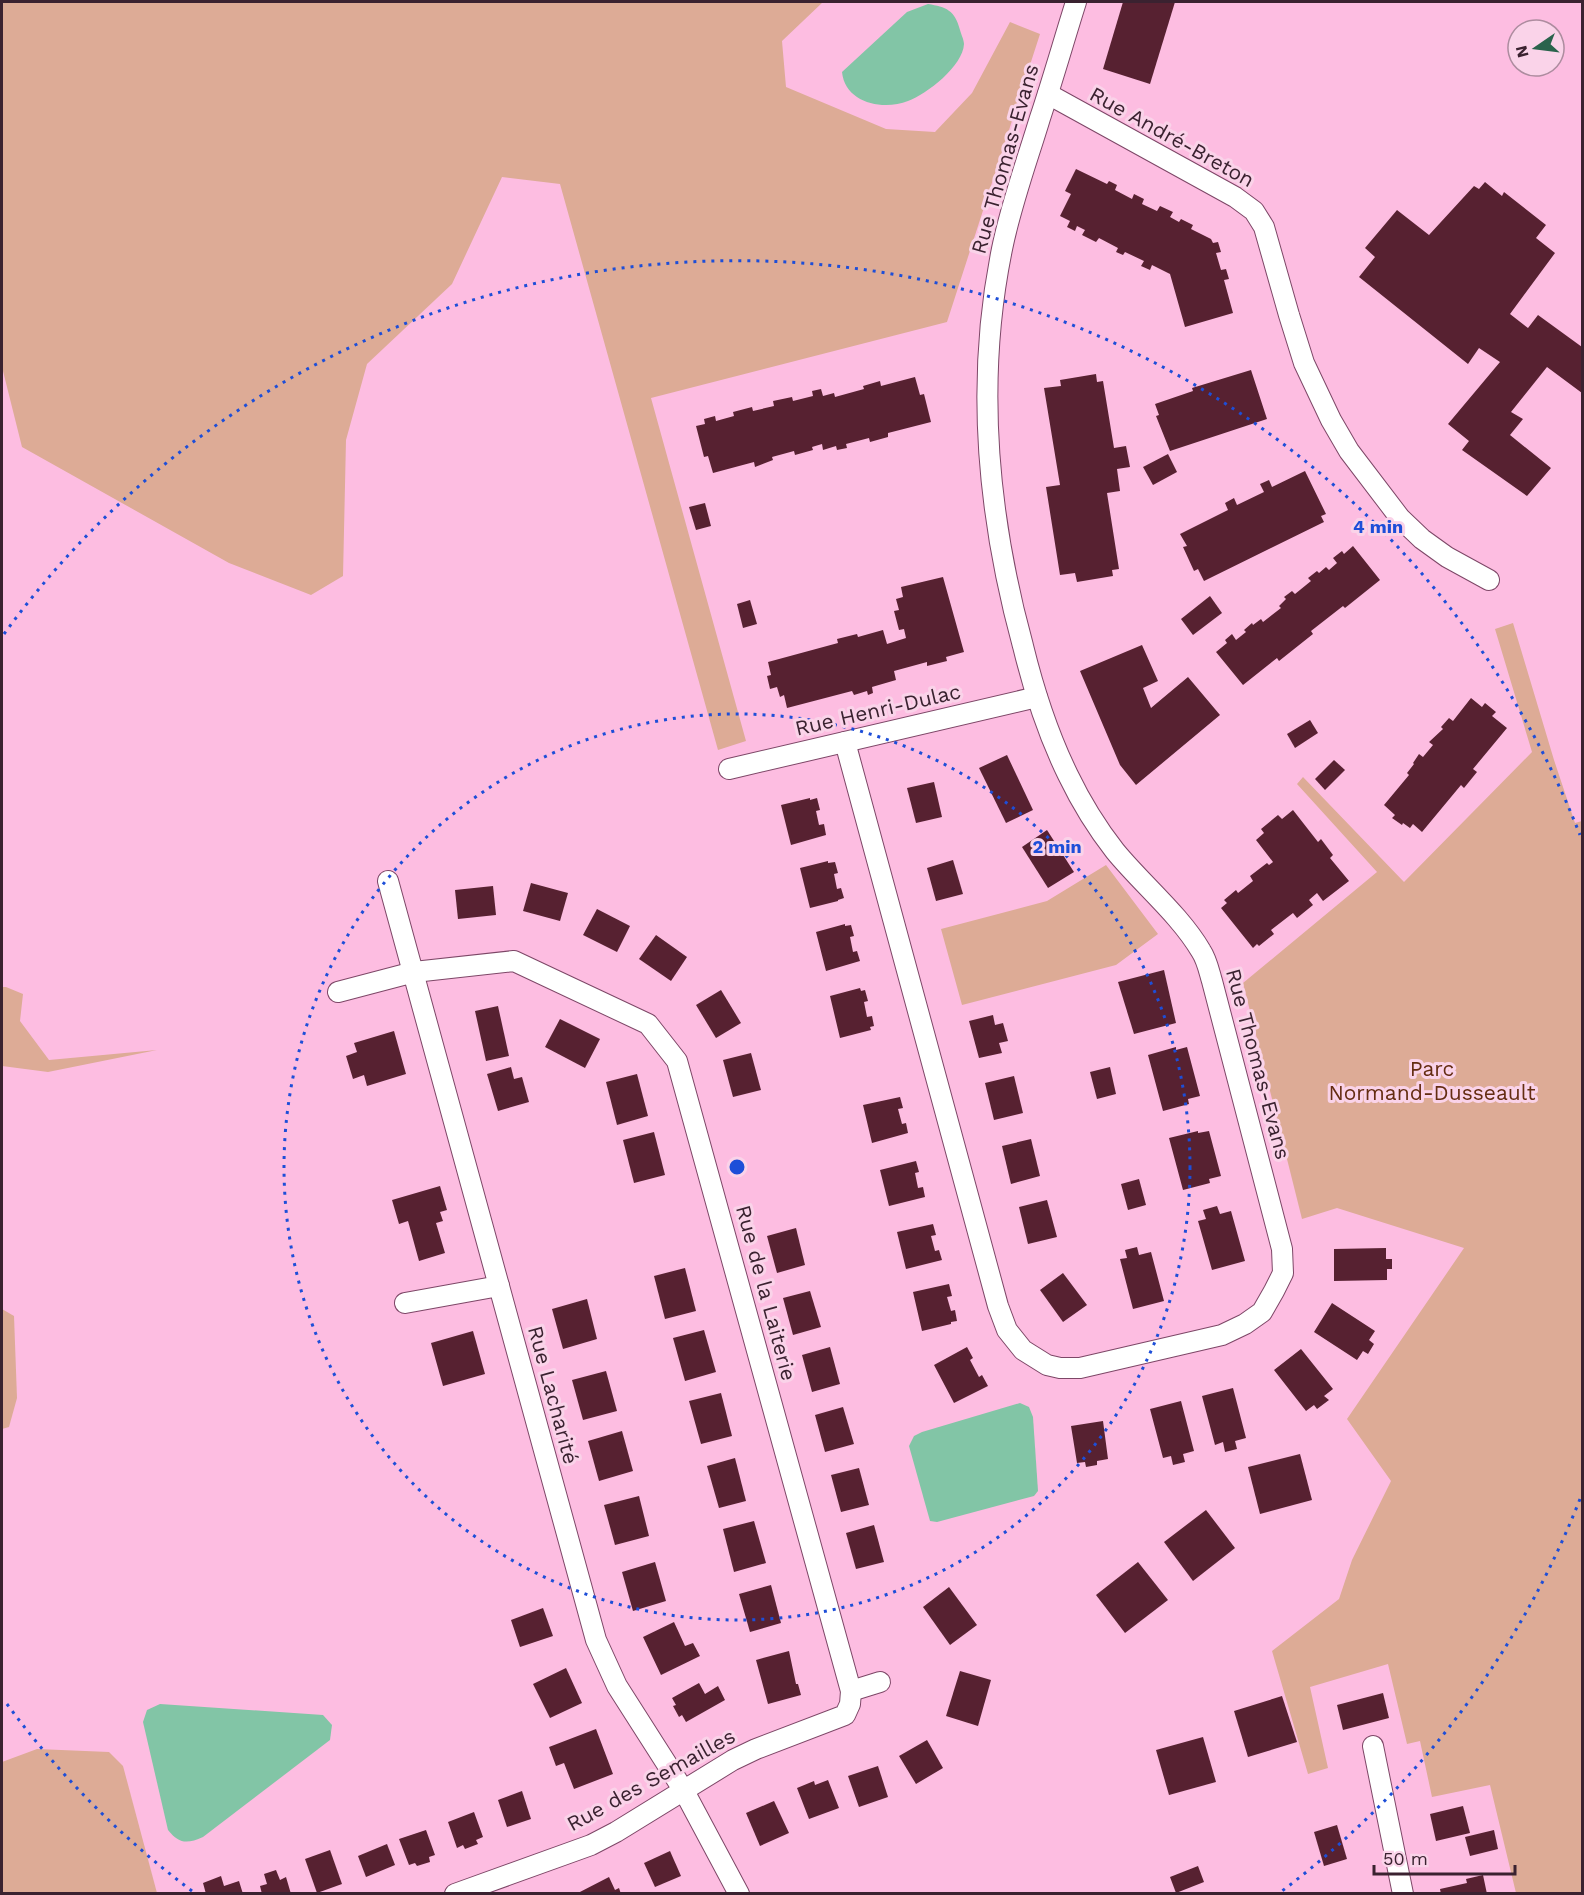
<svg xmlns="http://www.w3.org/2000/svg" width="1584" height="1895" font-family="'Work Sans',sans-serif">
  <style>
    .green { fill: #ddab96 }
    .water { fill: #82c5a6 }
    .building { fill: #572131 }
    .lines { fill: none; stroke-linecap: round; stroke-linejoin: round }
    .minor-casing { stroke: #7d4767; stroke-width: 22 }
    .minor { stroke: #fff; stroke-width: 20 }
    .ring { fill: none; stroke: #1d4ed8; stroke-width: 3; stroke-dasharray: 3 6 }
    .labels { text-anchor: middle; stroke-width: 6; stroke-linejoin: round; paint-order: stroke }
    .street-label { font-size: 21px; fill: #3a2230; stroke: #fad3e9 }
    .park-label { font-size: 21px; fill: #642c11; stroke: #fad3e9 }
    .centre { fill: #1d4ed8; stroke: #fad3e9; stroke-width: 3 }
    .ring-label { font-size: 18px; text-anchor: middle; font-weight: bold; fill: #1d4ed8; stroke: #fad3e9; stroke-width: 6; stroke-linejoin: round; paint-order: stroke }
  </style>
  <rect width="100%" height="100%" fill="#fdbde1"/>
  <g class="green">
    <path d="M2,2H823L782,41L786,87L886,129L935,132L972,93L1010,22L1040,34L947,322L651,398L746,741L718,750L560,184L502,177L452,284L367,364L346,440L343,576L311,595L229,563L22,447L2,367Z"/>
    <path d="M1513,623L1554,760L1575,823L1582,821V1893H1516L1490,1785L1432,1797L1420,1741L1407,1744L1388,1664L1310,1687L1328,1768L1308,1774L1272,1651L1339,1599L1352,1560L1391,1481L1347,1419L1464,1248L1337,1208L1302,1219L1243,983L1377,872L1297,784L1303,777L1404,882L1532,752L1495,629Z"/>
    <path d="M1106,865L1158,934L1116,965L962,1005L941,929L1047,901Z"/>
    <path d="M2,987H6L23,994L20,1021L49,1060L157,1050L48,1072L2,1066Z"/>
    <path d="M2,1309L14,1316L17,1398L9,1427L2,1429Z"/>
    <path d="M37,1749L109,1752L123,1766L157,1893H2V1762Z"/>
  </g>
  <g class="water">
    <path d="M928,4C946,7 955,10 960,30C961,34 964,40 964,44C963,66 927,94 908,101C883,111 845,103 842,72L907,12Z"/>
    <path d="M1020,1403L1029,1407L1033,1417L1038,1491L1034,1496L937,1522L930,1521L909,1446L914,1436L922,1432Z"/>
    <path d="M160,1704L323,1715L332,1725L330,1740L203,1837C187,1844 179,1844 168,1830L143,1722L147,1710Z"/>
  </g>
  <g class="building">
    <path d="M1123,2H1175L1150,84L1103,69Z"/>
    <path d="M1076,169L1107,184L1109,181L1117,185L1115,190L1132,199L1134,194L1144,199L1142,204L1157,211L1160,206L1173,212L1170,217L1179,222L1181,219L1193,225L1191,229L1211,239L1213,243L1218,242L1221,252L1216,253L1221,270L1226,269L1229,279L1224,280L1233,313L1185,327L1170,274L1152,265L1150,270L1141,266L1144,261L1125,252L1123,255L1116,252L1118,248L1099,238L1096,242L1082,235L1085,230L1077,226L1075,231L1067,227L1070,221L1060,216L1071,194L1065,191Z"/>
    <path d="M1485,182L1502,196L1504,192L1546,225L1536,238L1555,253L1510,314L1528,328L1538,315L1582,347V393L1547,367L1511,412L1523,419L1510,435L1551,468L1527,496L1462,450L1469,441L1448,424L1500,362L1479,348L1468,364L1359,277L1375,257L1365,248L1397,210L1429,235L1474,186L1479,189Z"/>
    <path d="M1251,370L1267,419L1170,451L1156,416L1159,415L1155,404L1193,391L1192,388Z"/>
    <path d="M1096,374L1097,382L1103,381L1114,448L1126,446L1130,467L1117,469L1120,491L1107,493L1119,569L1112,570L1113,576L1077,582L1075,573L1060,575L1046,487L1060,485L1044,388L1061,386L1060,380Z"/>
    <path d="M915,377L920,395L924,394L931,422L888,433V437L870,442L869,438L846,444L847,448L837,450L836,446L823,450L822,444L812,447L813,450L795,455L794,451L772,457L773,460L755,467L754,462L713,473L708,456L704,457L696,426L705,424L704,419L715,416L716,421L734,416L733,412L752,407L753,411L774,406L773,401L792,397L793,401L813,396L812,391L821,389L823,396L834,393L835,397L864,389L863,386L880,381L881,386Z"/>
    <path d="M1168,454L1177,472L1153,485L1143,467Z"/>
    <path d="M1305,471L1326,514L1321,516L1324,522L1204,581L1198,569L1194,571L1183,547L1187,546L1180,534L1228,510L1225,503L1234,498L1237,505L1264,492L1260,484L1269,480L1272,487Z"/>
    <path d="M705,503L711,526L696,530L689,507Z"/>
    <path d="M1353,546L1380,580L1345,608L1343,606L1311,631L1313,634L1279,661L1277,658L1243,685L1216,652L1227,643L1225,640L1232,634L1236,640L1246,632L1244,630L1252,623L1253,625L1261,619L1263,622L1281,608L1279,606L1286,599L1284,597L1292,591L1295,594L1311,581L1308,578L1317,571L1319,573L1326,567L1329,570L1337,563L1333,558L1342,551L1344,554Z"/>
    <path d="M943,577L964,652L946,657L947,661L927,666V662L894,671L896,680L872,687L873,693L868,695L867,691L854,695L852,691L787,708L784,695L780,697L777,687L770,689L767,676L771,675L768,662L838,643L837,639L857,634L858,637L883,630L887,644L906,638L904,629L899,630L894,611L899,610L896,599L903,597L901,587Z"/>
    <path d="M1210,596L1222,613L1193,635L1181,619Z"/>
    <path d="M750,600L757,624L743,628L737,604Z"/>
    <path d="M1142,645L1158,681L1143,688L1151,708L1188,677L1220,715L1136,785L1120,765L1080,671Z"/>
    <path d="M1471,698L1482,707L1485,703L1496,712L1492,716L1507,728L1473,769L1477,772L1464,788L1461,785L1422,832L1413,824L1410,828L1403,823L1402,825L1392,818L1395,815L1384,805L1409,775L1407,773L1414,764L1413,763L1419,754L1423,757L1433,745L1429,742L1443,729L1441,727L1449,718L1453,721Z"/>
    <path d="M1310,720L1318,733L1295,748L1287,734Z"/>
    <path d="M1007,755L1033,810L1006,823L979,768Z"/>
    <path d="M1334,760L1345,770L1325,790L1315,779Z"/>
    <path d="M934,782L942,817L916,823L907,788Z"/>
    <path d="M810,798V800L817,798L820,810L816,811L819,825L824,824L826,835L791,845L781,805Z"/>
    <path d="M1293,810L1318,842L1321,839L1333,855L1330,858L1349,881L1323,901L1317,893L1309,900L1313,905L1297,918L1293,913L1271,930L1274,934L1259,946L1257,944L1253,948L1221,908L1227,903L1224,900L1236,890L1238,893L1253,881L1250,876L1267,863L1269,865L1273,862L1256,840L1264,833L1261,829L1278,815L1282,819Z"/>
    <path d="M1047,830L1074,872L1048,888L1022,847Z"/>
    <path d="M953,860L963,894L936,901L927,868Z"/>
    <path d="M828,861V863L835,862L838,873L834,874L837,889L841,888L844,898L838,900V901L810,908L800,868Z"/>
    <path d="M531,883L568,893L560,921L523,911Z"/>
    <path d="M493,886L496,915L458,919L455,890Z"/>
    <path d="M597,909L630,926L617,952L583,935Z"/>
    <path d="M845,924V926L851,925L854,936L850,937L853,952L857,951L860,961L826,971L816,932Z"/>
    <path d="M656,935L687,957L671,981L639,959Z"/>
    <path d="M1164,970L1176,1023L1134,1034L1118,982Z"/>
    <path d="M860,988L861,991L865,990L868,1001L864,1002L867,1017L872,1016L874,1026L870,1027L871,1030L840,1038L830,996Z"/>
    <path d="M721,990L741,1023L716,1038L696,1005Z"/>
    <path d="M498,1006L509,1056L486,1061L475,1011Z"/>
    <path d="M993,1015L995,1025L1003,1023L1008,1041L999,1043L1002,1053L979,1058L969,1021Z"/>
    <path d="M560,1019L600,1039L585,1068L545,1047Z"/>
    <path d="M394,1031L406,1074L367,1086L364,1075L353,1079L346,1056L357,1052L354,1043Z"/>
    <path d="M1176,1047V1050L1187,1047L1200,1096L1188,1099L1189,1104L1163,1111L1148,1055Z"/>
    <path d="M751,1053L761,1090L733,1097L723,1060Z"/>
    <path d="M511,1067L514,1079L522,1077L529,1102L498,1111L487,1074Z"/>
    <path d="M1110,1067L1116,1094L1097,1099L1090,1072Z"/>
    <path d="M637,1074L648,1116L617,1125L606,1082Z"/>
    <path d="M1014,1076L1023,1113L994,1120L985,1083Z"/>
    <path d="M900,1097L903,1108L898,1109L902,1124L906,1123L908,1133L872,1143L863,1105Z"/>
    <path d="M1198,1131V1133L1209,1131L1221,1176L1209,1179L1210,1183L1183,1190L1169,1138Z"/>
    <path d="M654,1132L665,1175L634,1183L623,1140Z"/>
    <path d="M1031,1139L1040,1176L1011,1184L1002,1146Z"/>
    <path d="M916,1161L919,1172L915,1173L918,1188L923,1187L925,1197L889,1206L880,1170Z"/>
    <path d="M1139,1179L1146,1205L1128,1210L1121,1184Z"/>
    <path d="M440,1186L447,1210L440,1212L443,1221L436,1223L445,1253L419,1261L408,1221L399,1224L392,1200Z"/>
    <path d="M1047,1200L1057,1237L1028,1244L1019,1207Z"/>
    <path d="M1217,1206L1220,1214L1231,1211L1245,1261L1212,1270L1198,1221L1206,1219L1203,1210Z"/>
    <path d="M933,1224L936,1235L931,1236L935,1251L939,1250L942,1260L906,1269L897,1232Z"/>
    <path d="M796,1228L805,1265L777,1273L767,1236Z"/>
    <path d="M1137,1247L1139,1255L1151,1252L1164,1301L1133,1309L1120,1259L1127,1258L1125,1250Z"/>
    <path d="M1386,1248V1259H1392V1269H1387V1280L1334,1281V1249Z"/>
    <path d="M685,1268L696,1311L665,1319L654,1276Z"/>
    <path d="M1063,1273L1087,1305L1063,1322L1040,1290Z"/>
    <path d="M949,1284L952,1296L947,1297L951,1311L955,1310L957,1321L951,1322V1324L922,1331L913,1292Z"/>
    <path d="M810,1291L821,1327L793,1335L783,1298Z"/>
    <path d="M587,1299L597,1339L563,1349L552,1309Z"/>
    <path d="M1332,1303L1375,1331L1369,1340L1374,1344L1368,1354L1363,1351L1357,1360L1314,1332Z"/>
    <path d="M704,1330L716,1372L685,1381L673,1338Z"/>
    <path d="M473,1331L485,1374L443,1386L431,1343Z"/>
    <path d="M830,1347L840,1384L812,1392L802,1355Z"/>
    <path d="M967,1347L973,1358L970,1360L979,1377L982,1375L988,1386L954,1403L934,1365Z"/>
    <path d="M1301,1349L1333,1389L1324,1396L1329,1400L1317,1409L1314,1405L1306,1411L1274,1370Z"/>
    <path d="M606,1371L617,1411L583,1420L572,1380Z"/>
    <path d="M1233,1388L1246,1438L1235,1441L1237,1449L1225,1452L1223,1442L1215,1445L1202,1396Z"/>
    <path d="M721,1393L732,1436L701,1444L689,1401Z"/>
    <path d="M1181,1401L1194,1451L1183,1454L1185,1462L1173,1465L1171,1456L1163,1458L1150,1409Z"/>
    <path d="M843,1407L854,1444L825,1452L815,1415Z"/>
    <path d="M1103,1421L1108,1459L1097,1461V1465L1086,1467L1085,1462L1077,1463L1071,1426Z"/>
    <path d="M622,1431L633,1471L599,1481L588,1441Z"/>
    <path d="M1300,1454L1312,1500L1260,1514L1248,1467Z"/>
    <path d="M735,1458L746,1501L719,1508L707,1466Z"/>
    <path d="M859,1468L869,1505L841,1512L831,1475Z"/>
    <path d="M639,1496L649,1536L615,1545L604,1505Z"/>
    <path d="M1206,1510L1235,1548L1193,1581L1164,1542Z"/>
    <path d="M754,1521L766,1563L734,1572L723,1529Z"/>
    <path d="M874,1525L884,1562L856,1569L846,1533Z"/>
    <path d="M655,1562L666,1601L633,1611L622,1572Z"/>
    <path d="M1138,1562L1168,1600L1125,1633L1096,1595Z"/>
    <path d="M771,1585L781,1623L750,1632L739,1594Z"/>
    <path d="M949,1587L977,1625L950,1645L923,1607Z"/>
    <path d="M543,1608L553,1636L520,1647L511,1620Z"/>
    <path d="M674,1622L685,1646L693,1643L700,1656L661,1675L643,1637Z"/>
    <path d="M789,1651L796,1684H798L801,1695L768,1704L756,1660Z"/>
    <path d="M566,1668L582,1703L550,1718L533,1684Z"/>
    <path d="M960,1671L991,1680L978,1726L946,1716Z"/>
    <path d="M699,1683L705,1694L718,1686L725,1700L686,1722L682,1715L679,1717L673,1706L676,1705L672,1698Z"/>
    <path d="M1383,1693L1389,1718L1343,1730L1337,1705Z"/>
    <path d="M1282,1696L1297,1742L1248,1757L1234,1711Z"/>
    <path d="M596,1729L613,1774L574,1789L564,1763L556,1766L549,1747Z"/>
    <path d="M1203,1737L1216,1782L1169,1795L1156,1750Z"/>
    <path d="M927,1740L943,1768L916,1784L899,1756Z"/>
    <path d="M878,1766L888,1797L859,1807L848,1776Z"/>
    <path d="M828,1780L839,1808L809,1819L797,1788L814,1781L815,1785Z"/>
    <path d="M522,1791L531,1819L507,1827L498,1800Z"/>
    <path d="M774,1801L789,1833L760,1846L746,1813Z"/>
    <path d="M1463,1806L1470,1833L1436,1841L1430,1814Z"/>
    <path d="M474,1812L483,1837L476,1840L478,1844L465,1849L463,1845L457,1848L448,1822Z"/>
    <path d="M1337,1825L1347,1859L1324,1866L1314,1832Z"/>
    <path d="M426,1830L435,1855L429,1857L430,1862L417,1866L415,1863L409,1865L399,1839Z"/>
    <path d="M1494,1830L1498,1849L1470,1856L1465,1837Z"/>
    <path d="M387,1844L395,1865L366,1877L358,1856Z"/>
    <path d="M330,1850L342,1884L317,1893L305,1859Z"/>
    <path d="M670,1851L681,1876L655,1887L644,1863Z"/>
    <path d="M1198,1866L1204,1882L1176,1893L1170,1877Z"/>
    <path d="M276,1870L280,1880L286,1877L291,1894H262L260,1886L267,1884L264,1874Z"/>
    <path d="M1483,1875L1487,1894H1441L1440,1889L1467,1883L1466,1879Z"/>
    <path d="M221,1876L224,1886L239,1881L243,1894H206L203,1883Z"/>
    <path d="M609,1877L615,1890L619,1888L621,1894H576Z"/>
  </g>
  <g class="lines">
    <g class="minor-casing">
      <g id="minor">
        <path d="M1048,94L1235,197L1254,211L1264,227L1289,315L1304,363L1331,420L1349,451L1400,518L1422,539L1447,557L1489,580"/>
        <path d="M845,742L998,1306L1007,1330L1023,1350L1047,1365L1060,1368H1080L1222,1335L1245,1324L1262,1312L1274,1291L1283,1273L1282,1249L1212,981C1209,971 1207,960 1201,951C1180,915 1142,884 1115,851C1097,828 1081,802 1068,775C1048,734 1034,691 1023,646C988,518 975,381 1002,249C1011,204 1027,161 1040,118C1053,79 1064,40 1076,2"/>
        <path d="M729,769L1037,697"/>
        <path d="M388,881L596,1640L617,1686L684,1791L739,1894"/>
        <path d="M338,992L414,972L514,961L648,1024L677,1061L851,1691L850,1704L845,1715L756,1749L733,1760L616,1832L591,1845L455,1894"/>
        <path d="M405,1303L499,1286"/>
        <path d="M851,1691L880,1682"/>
        <path d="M1373,1746L1403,1894"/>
      </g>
    </g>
    <use href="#minor" class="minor"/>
  </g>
  <g class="ring">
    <circle cx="737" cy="1167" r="453"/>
    <path d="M1580 1499A906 906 0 0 1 1282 1891M192 1891A906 906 0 0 1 4 1700M4 634A906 906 0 0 1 1580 835"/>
  </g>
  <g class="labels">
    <g class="street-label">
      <text transform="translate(1172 137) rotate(29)" y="7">Rue André-Breton</text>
      <text transform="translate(1005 159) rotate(-74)" y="7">Rue Thomas-Evans</text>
      <text transform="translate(878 710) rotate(-13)" y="7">Rue Henri-Dulac</text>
      <text transform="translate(1258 1064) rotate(75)" y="7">Rue Thomas-Evans</text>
      <text transform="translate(766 1293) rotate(75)" y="7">Rue de la Laiterie</text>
      <text transform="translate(553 1395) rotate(75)" y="7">Rue Lacharité</text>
      <text transform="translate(651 1780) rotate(-29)" y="7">Rue des Semailles</text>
    </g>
    <g class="park-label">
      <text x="1432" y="1076">Parc<tspan x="1432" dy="24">Normand-Dusseault</tspan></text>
    </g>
  </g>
  <circle cx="737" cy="1167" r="9" class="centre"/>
  <g class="ring-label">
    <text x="1378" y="533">4 min</text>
    <text x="1057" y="853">2 min</text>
  </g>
  <rect width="1584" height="1895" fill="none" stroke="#3a2230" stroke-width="6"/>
  <g transform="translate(1536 48) rotate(256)"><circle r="28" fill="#fad3e9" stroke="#ad8c9f" stroke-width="1.5"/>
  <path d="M0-4.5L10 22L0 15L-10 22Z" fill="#2a634c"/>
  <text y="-9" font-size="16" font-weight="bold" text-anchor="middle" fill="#3a2230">N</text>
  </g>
  <path d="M1374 1865v9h141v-9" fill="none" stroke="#3a2230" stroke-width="3"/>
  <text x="1383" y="1865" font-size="18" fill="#3a2230" stroke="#fad3e9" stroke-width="4.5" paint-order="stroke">50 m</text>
</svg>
